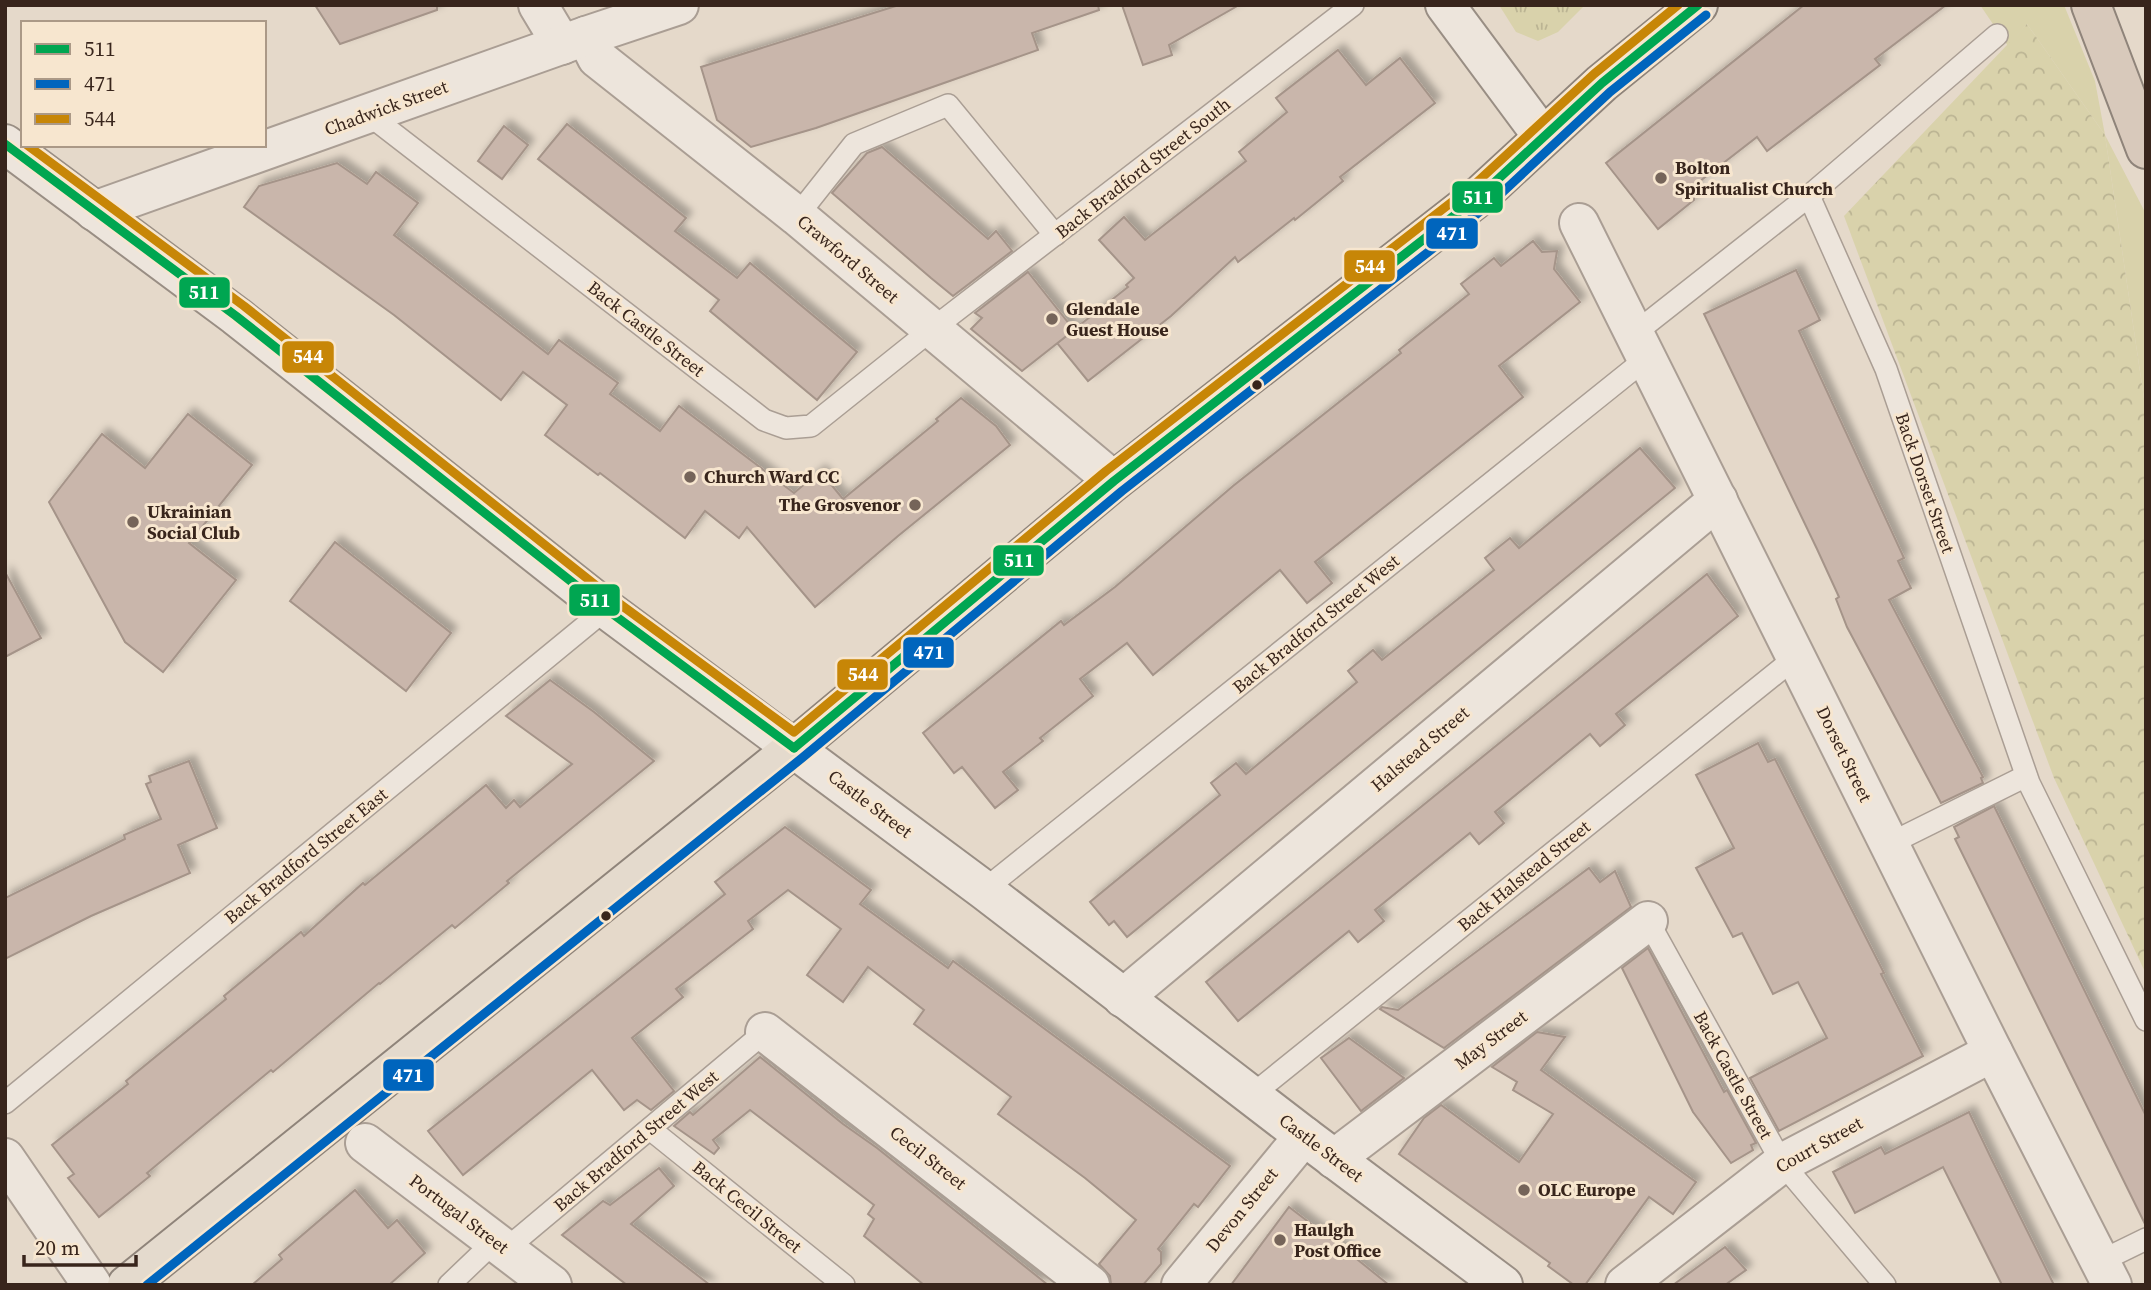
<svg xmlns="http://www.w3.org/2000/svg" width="2151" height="1290" font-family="'Source Serif 4',serif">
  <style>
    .green { fill: #d9d2ab }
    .forest { fill: url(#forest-crowns) }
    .park { fill: url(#park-tufts) }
    .building { fill: #c9b6ab; stroke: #a59489; stroke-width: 2; filter: url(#shadow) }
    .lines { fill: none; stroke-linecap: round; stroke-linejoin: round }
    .lane-casing { stroke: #aa9e94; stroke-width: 24 }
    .street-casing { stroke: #aa9e94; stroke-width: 42 }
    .secondary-casing { stroke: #998e84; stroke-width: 42 }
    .primary-casing { stroke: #8f847a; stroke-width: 42 }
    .highway-casing { stroke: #8f847a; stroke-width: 42 }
    .lane { stroke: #ede5dc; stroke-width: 21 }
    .street { stroke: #ede5dc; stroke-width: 38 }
    .secondary { stroke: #ede5dc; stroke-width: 38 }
    .primary { stroke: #e4dacd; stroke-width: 38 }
    .highway { stroke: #d8c9bb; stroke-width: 38 }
    .bus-1-casing { stroke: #f7e6cf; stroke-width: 14 }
    .bus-2-casing { stroke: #f7e6cf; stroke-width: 14 }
    .bus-3-casing { stroke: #f7e6cf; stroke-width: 14 }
    .bus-1 { stroke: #00a651; stroke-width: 9 }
    .bus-2 { stroke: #0065bd; stroke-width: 9 }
    .bus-3 { stroke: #c78607; stroke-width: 9 }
    .poi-dot { fill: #756459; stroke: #f7e6cf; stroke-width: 2.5 }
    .bus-dot { fill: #38251c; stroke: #f7e6cf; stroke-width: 2.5 }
    .labels { text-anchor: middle; stroke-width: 6; stroke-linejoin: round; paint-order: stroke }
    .street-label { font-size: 18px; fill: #38251c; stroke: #f7e6cf }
    .poi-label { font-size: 18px; font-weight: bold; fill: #38251c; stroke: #f7e6cf; text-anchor: start }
    .line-badge { stroke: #f7e6cf; stroke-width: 2.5 }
    .badge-label { font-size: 19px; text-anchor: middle; font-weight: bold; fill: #fff }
  </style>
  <defs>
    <pattern id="forest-crowns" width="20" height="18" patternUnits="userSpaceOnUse" patternTransform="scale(1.75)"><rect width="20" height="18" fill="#d9d2ab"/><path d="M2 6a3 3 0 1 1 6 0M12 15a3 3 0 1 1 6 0" fill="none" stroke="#bbb493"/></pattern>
    <pattern id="park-tufts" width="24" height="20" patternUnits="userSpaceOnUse" patternTransform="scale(1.75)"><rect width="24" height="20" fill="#d9d2ab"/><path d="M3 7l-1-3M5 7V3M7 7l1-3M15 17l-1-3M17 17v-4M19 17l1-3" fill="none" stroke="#bbb493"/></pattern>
    <filter id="shadow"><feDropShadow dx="6" dy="-6" stdDeviation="3.5" flood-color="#0004"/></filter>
  </defs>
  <rect width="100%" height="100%" fill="#e5d9ca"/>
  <path class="green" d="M1980,5H2064L2095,81L2105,135L2146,214V412L2105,135L2027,24L2008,46Z"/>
  <path class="forest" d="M2027,24L2105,135L2146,412V974L2054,778L1844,216Z"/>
  <path class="park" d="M1499,5H1585L1558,32L1538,41L1516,32Z"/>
  <g class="building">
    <path d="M315,5H437V10L340,44Z"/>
    <path d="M899,5H1098L1099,10L1032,33L1038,50L816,128L751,147L717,120L701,67Z"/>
    <path d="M1122,5H1239L1169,45L1172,55L1143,65Z"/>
    <path d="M1804,5H1946L1875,59L1880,65L1767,151L1757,137L1695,185L1694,200L1658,229L1606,163Z"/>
    <path d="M1338,50L1366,85L1400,58L1435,103L1340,177L1343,181L1295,220L1294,218L1238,262L1235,257L1171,316L1088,381L1057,343L1128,287L1126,285L1134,278L1099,240L1124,217L1145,240L1246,161L1239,152L1287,112L1276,98Z"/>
    <path d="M567,124L686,218L675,231L737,278L750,263L857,352L817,400L710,311L719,300L538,159Z"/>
    <path d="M504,126L528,145L502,179L478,161Z"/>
    <path d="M882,147L988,239L996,231L1012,251L953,296L931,278L832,193L867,153Z"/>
    <path d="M337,163L367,184L376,172L418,203L394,235L548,354L559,340L618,383L610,394L660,431L679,406L794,493L820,471L843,499L938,421L936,419L961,398L996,426L1010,445L898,536L815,607L747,527L739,538L705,511L685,538L600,473L598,475L545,435L567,405L523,372L501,400L394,315L244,207L259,186Z"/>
    <path d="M1533,241L1542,252L1557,251L1554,269L1580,302L1499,366L1523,397L1315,562L1332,583L1307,603L1280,570L1153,675L1127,643L1080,679L1093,696L1040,738L1043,741L1003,772L1018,790L995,808L962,767L954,773L923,733L1061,621L1064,625L1115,587L1233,486L1401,353L1399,350L1469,294L1461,284L1494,258L1501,266Z"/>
    <path d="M1796,270L1820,320L1799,331L1904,558L1898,561L1911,588L1889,600L1983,777L1981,778L1983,783L1941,803L1847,627L1836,599L1839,597L1817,549L1704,314Z"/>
    <path d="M1028,272L1074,330L1022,371L971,329L982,318L975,313Z"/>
    <path d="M188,414L252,465L189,543L236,580L163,672L125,642L49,502L102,434L145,468Z"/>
    <path d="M1640,448L1675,488L1127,937L1114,921L1109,925L1090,902L1220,795L1211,783L1236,763L1246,774L1357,682L1348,671L1373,650L1382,660L1494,570L1485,558L1510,538L1519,548Z"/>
    <path d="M335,542L451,633L406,691L290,601Z"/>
    <path d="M5,572L41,638L5,657Z"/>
    <path d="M1707,574L1738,616L1616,714L1625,725L1600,746L1590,734L1495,812L1504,823L1479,844L1470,833L1375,910L1384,921L1358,942L1349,931L1238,1021L1206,982Z"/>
    <path d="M550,680L594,712L654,761L507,881L509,883L455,928L452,925L380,984L379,983L273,1072L271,1070L213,1118L147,1173L150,1176L99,1217L68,1178L74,1174L52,1145L128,1084L126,1081L226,999L224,996L301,932L304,936L363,883L365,885L486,785L506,808L514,800L520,807L572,764L506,716Z"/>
    <path d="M1758,743L1768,762L1775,759L1884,973L1881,974L1923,1056L1779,1131L1750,1078L1827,1038L1798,982L1773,994L1742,933L1733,937L1696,868L1734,848L1696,775Z"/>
    <path d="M189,761L217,828L178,845L190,873L91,916L5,959V898L125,839L124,835L161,819L146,784L151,782L149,776Z"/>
    <path d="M1994,806L2146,1116V1226L1955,839L1959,837L1954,827Z"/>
    <path d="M785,827L871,890L860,904L948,968L953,961L1230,1166L1198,1207L1194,1204L1158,1249L1161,1252V1264L1143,1285H1111L1110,1276L1099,1264L1136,1220L1085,1178L998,1114L1011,1097L914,1024L924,1010L868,967L843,1002L807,975L841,929L788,890L748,921L753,929L676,989L683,997L632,1038L674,1091L651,1110L637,1100L624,1110L592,1070L463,1175L428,1131L725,894L715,882Z"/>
    <path d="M1589,868L1600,882L1615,871L1631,907L1444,1048L1380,1009L1382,1007L1398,1010Z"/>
    <path d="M1648,948L1724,1092L1727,1090L1756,1143L1751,1145L1753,1150L1731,1163L1693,1112L1622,968Z"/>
    <path d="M1537,1032L1565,1037L1541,1070L1696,1182L1673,1214L1649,1197L1585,1285H1574L1548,1266L1550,1263L1399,1154L1424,1118L1441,1105L1519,1162L1553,1114L1513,1090L1517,1082L1492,1067Z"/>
    <path d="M1349,1038L1404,1078L1361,1111L1321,1058Z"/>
    <path d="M760,1057L843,1124L877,1148L1048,1285H924L864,1236L874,1219L868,1214L874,1205L750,1110L713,1140L719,1148L714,1154L674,1126L690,1112L693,1115Z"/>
    <path d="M1969,1112L1991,1158L2054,1285H2002L1943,1167L1855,1213L1833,1172L1881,1147L1885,1154Z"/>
    <path d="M659,1168L674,1186L631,1224L710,1285H627L562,1235L603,1201L610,1205Z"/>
    <path d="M355,1190L388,1228L397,1220L425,1253L389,1285H252L282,1259L279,1255Z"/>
    <path d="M1289,1207L1353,1256L1389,1285H1231Z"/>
    <path d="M1725,1247L1746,1270L1725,1285H1673Z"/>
  </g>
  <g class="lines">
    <g class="lane-casing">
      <g id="lane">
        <path d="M368,114L764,420L786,428L811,426L931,330L1353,5"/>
        <path d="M1809,196L1886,369L2029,783L2146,1020"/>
        <path d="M797,216L854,144L948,105L1055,235"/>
        <path d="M1635,333L1809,196L1997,35"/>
        <path d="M1889,844L2026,776"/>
        <path d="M984,890L1647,358"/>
        <path d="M1648,921L1782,1163L1885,1285"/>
        <path d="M1252,1095L1796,657"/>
        <path d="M5,1103L606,609"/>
        <path d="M650,1129L844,1285"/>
        <path d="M506,1249L765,1032"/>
        <path d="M2101,1261L2146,1239"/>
        <path d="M449,1285L495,1241"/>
      </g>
    </g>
    <g class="street-casing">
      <g id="street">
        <path d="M538,5L562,45"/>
        <path d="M586,36L597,58L797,216L1114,481"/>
        <path d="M94,211L586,36L679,5"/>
        <path d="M1579,223L1993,1052L2112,1285"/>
        <path d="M1123,998L1718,500"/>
        <path d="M765,1032L1090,1285"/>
        <path d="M365,1143L552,1285"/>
        <path d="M5,1158L92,1285"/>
        <path d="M1334,1159L1648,921"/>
        <path d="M1181,1285L1304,1136"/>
        <path d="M1625,1285L1782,1163L1993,1052"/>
      </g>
    </g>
    <g class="secondary-casing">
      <g id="secondary">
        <path d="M1445,5L1543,137"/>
        <path d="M5,144L236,316L606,609L984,890L1304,1136L1503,1285"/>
      </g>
    </g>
    <g class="primary-casing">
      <path id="primary" d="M127,1285L794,748L1114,481L1483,193L1602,83L1698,5"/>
    </g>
    <g class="highway-casing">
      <path id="highway" d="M2091,5L2146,149"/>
    </g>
    <use href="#lane" class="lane"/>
    <use href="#street" class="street"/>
    <use href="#secondary" class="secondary"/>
    <use href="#primary" class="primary"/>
    <use href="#highway" class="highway"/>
    <g class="bus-1-casing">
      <g id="bus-1">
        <path d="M5,144L236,316L606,609L794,748"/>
        <path d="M794,748L1114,481L1483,193L1602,83L1698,5"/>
      </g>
    </g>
    <g class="bus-2-casing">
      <path id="bus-2" d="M147,1285L802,758L1122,491L1491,203L1610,92L1706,15"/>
    </g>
    <g class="bus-3-casing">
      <path id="bus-3" d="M27,145L244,306L613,599L794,732L1106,471L1475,184L1594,74L1678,5"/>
    </g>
    <use href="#bus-1" class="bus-1"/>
    <use href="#bus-2" class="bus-2"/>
    <use href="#bus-3" class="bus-3"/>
  </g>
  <g class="poi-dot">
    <circle cx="1661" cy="178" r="7"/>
    <circle cx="1052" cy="319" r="7"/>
    <circle cx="690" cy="477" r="7"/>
    <circle cx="915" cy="505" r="7"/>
    <circle cx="133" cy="522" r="7"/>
    <circle cx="1524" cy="1190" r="7"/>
    <circle cx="1280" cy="1240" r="7"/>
  </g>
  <g class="bus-dot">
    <circle cx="1257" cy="385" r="6"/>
    <circle cx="606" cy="916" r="6"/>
  </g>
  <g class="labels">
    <g class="street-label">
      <text transform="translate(386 108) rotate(-20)" y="6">Chadwick Street</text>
      <text transform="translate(1143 168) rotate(-38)" y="6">Back Bradford Street South</text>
      <text transform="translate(848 259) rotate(40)" y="6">Crawford Street</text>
      <text transform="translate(646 329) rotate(38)" y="6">Back Castle Street</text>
      <text transform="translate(1925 483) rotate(71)" y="6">Back Dorset Street</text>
      <text transform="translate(1316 624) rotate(-39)" y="6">Back Bradford Street West</text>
      <text transform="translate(1420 749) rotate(-40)" y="6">Halstead Street</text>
      <text transform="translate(1844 754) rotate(64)" y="6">Dorset Street</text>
      <text transform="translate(870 804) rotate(37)" y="6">Castle Street</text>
      <text transform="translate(306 856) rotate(-39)" y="6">Back Bradford Street East</text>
      <text transform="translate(1524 876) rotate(-39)" y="6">Back Halstead Street</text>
      <text transform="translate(1491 1040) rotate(-37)" y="6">May Street</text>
      <text transform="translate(1733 1075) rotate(61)" y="6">Back Castle Street</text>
      <text transform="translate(636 1141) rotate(-40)" y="6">Back Bradford Street West</text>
      <text transform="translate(1819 1145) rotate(-29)" y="6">Court Street</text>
      <text transform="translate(1321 1148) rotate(37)" y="6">Castle Street</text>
      <text transform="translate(928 1158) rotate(38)" y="6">Cecil Street</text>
      <text transform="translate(747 1207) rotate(39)" y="6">Back Cecil Street</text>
      <text transform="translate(1242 1210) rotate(-51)" y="6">Devon Street</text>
      <text transform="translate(459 1214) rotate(37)" y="6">Portugal Street</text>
    </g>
    <g class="poi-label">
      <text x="1675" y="174">Bolton<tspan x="1675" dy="21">Spiritualist Church</tspan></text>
      <text x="1066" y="315">Glendale<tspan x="1066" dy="21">Guest House</tspan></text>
      <text x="704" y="483">Church Ward CC</text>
      <text x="901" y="511" text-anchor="end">The Grosvenor</text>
      <text x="147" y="518">Ukrainian<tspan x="147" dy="21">Social Club</tspan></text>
      <text x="1538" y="1196">OLC Europe</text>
      <text x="1294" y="1236">Haulgh<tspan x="1294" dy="21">Post Office</tspan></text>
    </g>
  </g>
  <g class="line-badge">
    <rect x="1451" y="180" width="53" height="34" rx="7" fill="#00a651"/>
    <rect x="1425" y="217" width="54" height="33" rx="7" fill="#0065bd"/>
    <rect x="1343" y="249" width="53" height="34" rx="7" fill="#c78607"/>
    <rect x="178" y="276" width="53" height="33" rx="7" fill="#00a651"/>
    <rect x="281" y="340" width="54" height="34" rx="7" fill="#c78607"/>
    <rect x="992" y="544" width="53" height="33" rx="7" fill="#00a651"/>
    <rect x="568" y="583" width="53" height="34" rx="7" fill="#00a651"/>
    <rect x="902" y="636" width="53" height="33" rx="7" fill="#0065bd"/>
    <rect x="836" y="658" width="53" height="33" rx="7" fill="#c78607"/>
    <rect x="382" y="1058" width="53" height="34" rx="7" fill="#0065bd"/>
  </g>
  <g class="badge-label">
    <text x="1478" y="204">511</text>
    <text x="1452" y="240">471</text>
    <text x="1370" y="273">544</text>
    <text x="204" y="299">511</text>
    <text x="308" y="363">544</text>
    <text x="1019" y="567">511</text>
    <text x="595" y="607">511</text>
    <text x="929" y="659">471</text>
    <text x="863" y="681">544</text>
    <text x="408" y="1082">471</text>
  </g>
  <rect width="2151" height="1290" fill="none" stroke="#38251c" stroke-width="14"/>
  <rect x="21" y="21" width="245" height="126" fill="#f7e6cf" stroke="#ab9987" stroke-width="2"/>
  <rect x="35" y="44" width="35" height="10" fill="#00a651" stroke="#ab9987" stroke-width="2"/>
  <text x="84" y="56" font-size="21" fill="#38251c">511</text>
  <rect x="35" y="79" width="35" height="10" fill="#0065bd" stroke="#ab9987" stroke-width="2"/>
  <text x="84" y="91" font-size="21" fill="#38251c">471</text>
  <rect x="35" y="114" width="35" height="10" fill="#c78607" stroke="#ab9987" stroke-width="2"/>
  <text x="84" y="126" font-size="21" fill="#38251c">544</text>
  <path d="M24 1255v10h112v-10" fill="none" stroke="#38251c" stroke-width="3.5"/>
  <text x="35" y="1255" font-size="21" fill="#38251c" stroke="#f7e6cf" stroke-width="5" paint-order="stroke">20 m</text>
</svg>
